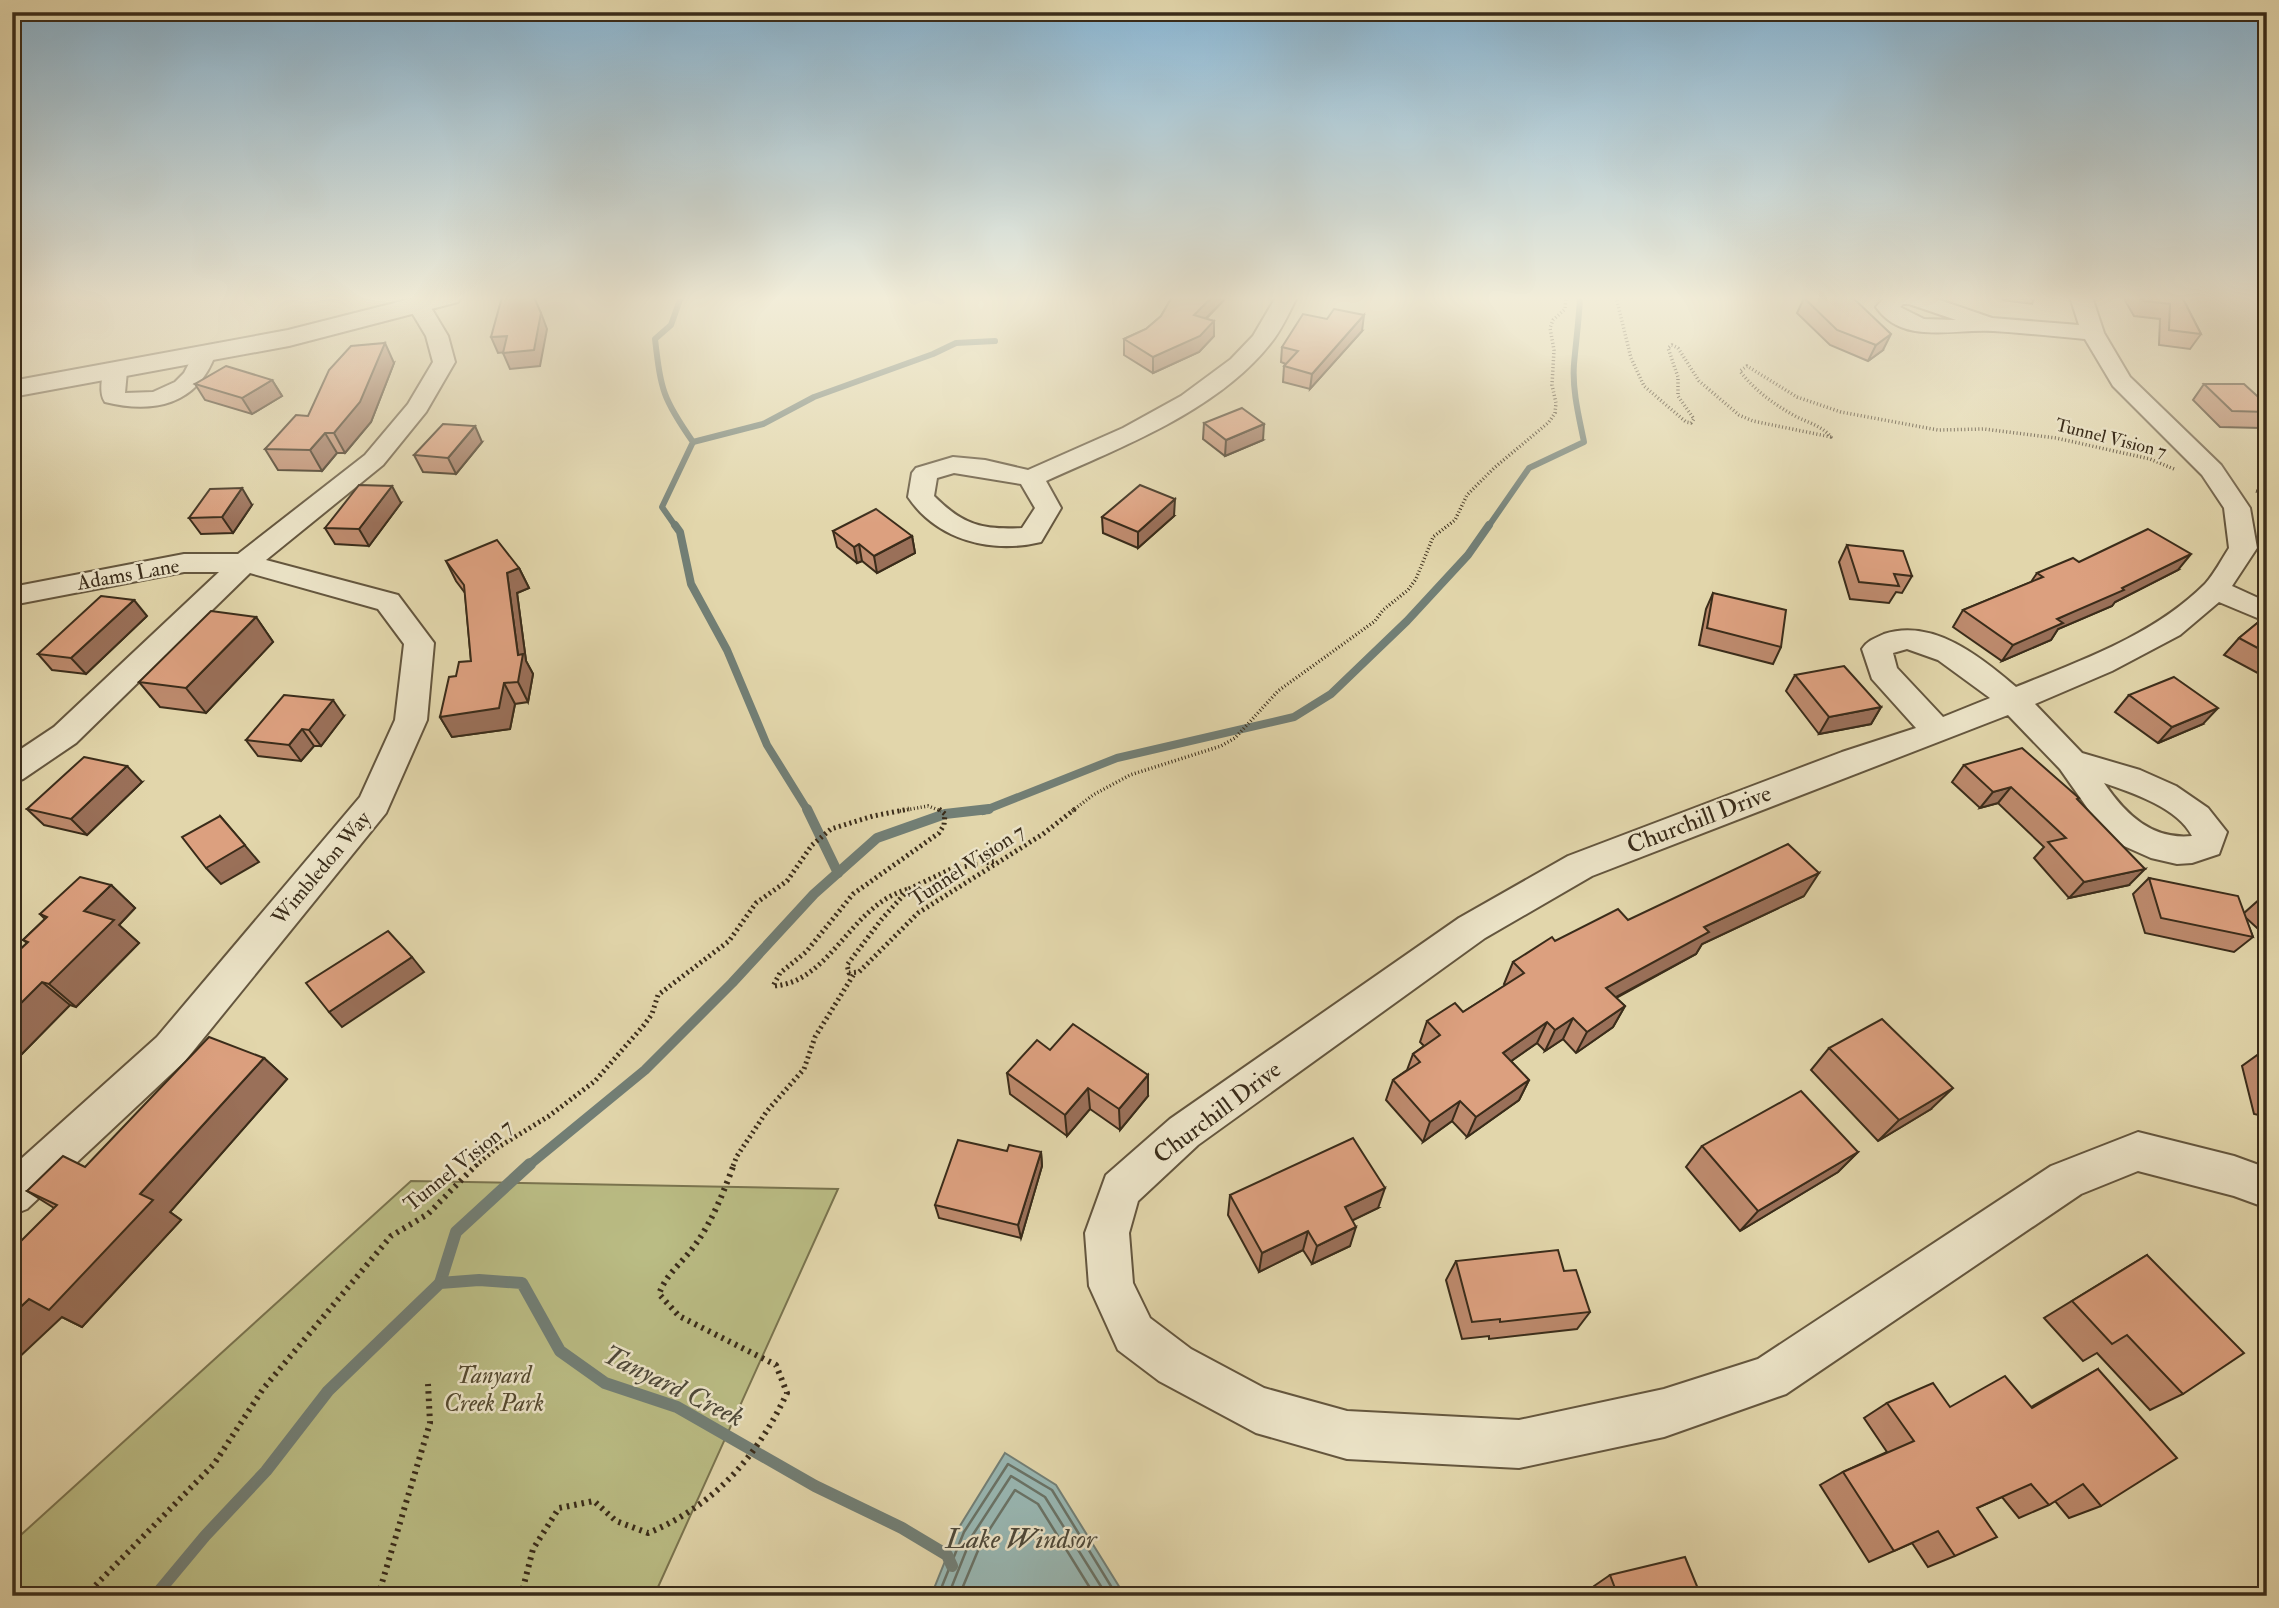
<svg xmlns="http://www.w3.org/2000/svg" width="2279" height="1608" font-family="'IM FELL Double Pica',serif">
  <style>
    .green { fill: #babc84; stroke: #7a744f; stroke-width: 2 }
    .water { fill: #98b7b3; stroke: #727f76; stroke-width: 2 }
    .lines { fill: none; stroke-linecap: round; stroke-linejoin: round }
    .shore { stroke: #697266; stroke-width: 2.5 }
    .stream-far3 { stroke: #727f76; stroke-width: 6 }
    .stream-far2 { stroke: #727f76; stroke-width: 8 }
    .stream-far1 { stroke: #727f76; stroke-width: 10 }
    .stream { stroke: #727f76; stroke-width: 12 }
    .minor-casing { stroke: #64563e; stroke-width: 4 }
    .tertiary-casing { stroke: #64563e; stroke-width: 4 }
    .path-far2 { stroke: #3a2c1a; stroke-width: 3.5; stroke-dasharray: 1 2.5; stroke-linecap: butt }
    .path-far1 { stroke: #3a2c1a; stroke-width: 5; stroke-dasharray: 2 3.5; stroke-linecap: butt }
    .path { stroke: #3a2c1a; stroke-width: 6; stroke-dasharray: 2.5 5; stroke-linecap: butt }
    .minor { fill: #ece4c8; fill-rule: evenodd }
    .tertiary { fill: #ece4c8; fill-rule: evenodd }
    .wall { fill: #bd8a6d; stroke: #3a2c1a; stroke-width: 2 }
    .shaded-wall { fill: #9a7059; stroke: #3a2c1a; stroke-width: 2 }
    .building { fill: #dca07f; stroke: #3a2c1a; stroke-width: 2 }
    .labels { text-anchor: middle; stroke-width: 5; stroke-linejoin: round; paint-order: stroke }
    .far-street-label { font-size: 18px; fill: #3a2c1a; stroke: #ece4c8 }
    .street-label { font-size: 21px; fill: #3a2c1a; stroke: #ece4c8 }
    .near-street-label { font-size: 24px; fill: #3a2c1a; stroke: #ece4c8 }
    .near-park-label { font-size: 24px; font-style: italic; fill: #54492f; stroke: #ece4c8 }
    .near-water-label { font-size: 28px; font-style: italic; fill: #4d4839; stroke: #ece4c8 }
  </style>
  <rect width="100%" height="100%" fill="#e2d6ab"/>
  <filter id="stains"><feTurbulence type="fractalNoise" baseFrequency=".00286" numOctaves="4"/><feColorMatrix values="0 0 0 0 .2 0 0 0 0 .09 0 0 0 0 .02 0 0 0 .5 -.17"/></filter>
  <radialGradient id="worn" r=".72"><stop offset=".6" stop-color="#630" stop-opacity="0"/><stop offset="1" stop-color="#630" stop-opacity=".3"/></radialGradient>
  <path class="green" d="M411,1181L838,1189L654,1596H12V1543Z"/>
  <path class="water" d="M1005,1453L1056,1485L1125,1596H931L958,1529Z"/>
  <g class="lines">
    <g class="shore">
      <path d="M938,1596L964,1532L1008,1464L1052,1490L1117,1596"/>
      <path d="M948,1596L972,1536L1011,1476L1045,1497L1107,1596"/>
      <path d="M959,1596L982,1541L1015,1490L1038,1504L1095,1596"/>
    </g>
    <g class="stream-far3">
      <path d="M693,442L763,424L814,397L933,354L956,343L995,341"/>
      <path d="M676,527L662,507L693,442C663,399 661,391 655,339L671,325L681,297"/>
      <path d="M1488,527L1529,468L1584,442C1579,417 1572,390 1574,364C1576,341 1579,320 1580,297"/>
    </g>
    <g class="stream-far2">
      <path d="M675,525L680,532L691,584L727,650L767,745L808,811"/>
      <path d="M983,811L1117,758L1294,717L1331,694L1407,621L1468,555L1489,525"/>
    </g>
    <g class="stream-far1">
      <path d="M807,809L838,873"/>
      <path d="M528,1166L645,1070L732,983L814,894L877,838L945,814L989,809"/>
    </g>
    <g class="stream">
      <path d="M440,1283L456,1232L530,1164"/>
      <path d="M155,1596L205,1536L266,1471L328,1391L440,1283L479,1280L522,1283L560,1351L605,1383L677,1407L815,1486L902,1528L947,1555L952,1566"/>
    </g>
    <g class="minor-casing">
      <g id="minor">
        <path d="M1276,297H1297C1289,313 1281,331 1270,344C1217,411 1121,447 1046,481L1061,508L1041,542C991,554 937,540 908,497L912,473L916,468L953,457L985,460L1028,470L1123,428L1181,396L1231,359L1253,336ZM954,473L1021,484L1035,508L1022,528C982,530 963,525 934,496L937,478Z"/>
        <path d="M1885,297H1931L1992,318L2079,325L2070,297H2092L2104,333L2130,377L2221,465L2250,508L2257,548L2232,586L2267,602V622L2219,602L2180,635L2112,671L2035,704L2082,753L2140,770L2176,786L2208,808L2227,832L2219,854L2192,863L2177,864L2151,858L2124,846L2100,826L2060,769L2008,715L1592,876L1485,938L1198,1145L1138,1201L1129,1233L1133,1283L1150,1318L1191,1349L1264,1388L1347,1411L1519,1420L1664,1389L1758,1359L2051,1166L2138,1132L2234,1156L2267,1168V1208L2234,1196L2138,1171L2081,1194L1786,1394L1664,1437L1519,1468L1347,1459L1256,1433L1159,1381L1118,1350L1089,1286L1085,1233L1106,1175L1170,1119L1459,918L1568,856L1842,752L1916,728L1872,679L1862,649C1867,641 1875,638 1884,634C1933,618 1981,657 2016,687C2082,660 2154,635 2205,584C2214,574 2222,559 2229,548L2224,508L2202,475L2113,386L2085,339C2055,336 2024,333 1993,331C1955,328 1903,346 1876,307ZM1903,304H1909L1956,320L1924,319L1900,307ZM1907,649L1938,660L1990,698L1943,717L1897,668L1893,653ZM2104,783C2133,793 2178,808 2192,836C2152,840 2126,815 2104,783Z"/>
        <path d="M419,299L427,301L448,336L455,362L426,412L383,465L266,560L398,595L434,643L427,720L386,813L185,1061L27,1209L12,1215V1167L157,1037L360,797L395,720L404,644L378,609L250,573L76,743L23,779L12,783V755L54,727L219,572H184L12,605V587L184,554H238L365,455L408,404L433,362L426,336L408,306L411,301Z"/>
        <path d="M204,348L212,350L215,355C197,405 153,414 105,402C99,394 101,374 107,366H123L127,371L125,393L153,392L175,382L184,373L196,350Z"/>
      </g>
    </g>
    <g class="tertiary-casing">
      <path id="tertiary" d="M418,297H461L458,302L289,346L12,397V381L288,330Z"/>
    </g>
    <g class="path-far2">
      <path d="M1616,297L1631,358L1644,386L1686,422L1691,423L1694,419L1678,396V377L1668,348L1672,345L1678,348L1699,381L1739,415L1753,421L1831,437C1822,426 1809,423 1797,417C1775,405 1755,391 1740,371L1747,366L1797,397L1841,412L1938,430L1984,429L2056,438L2150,459L2174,469"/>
      <path d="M2256,491L2267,494"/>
      <path d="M900,811L928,806L941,811"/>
      <path d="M1072,811L1093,795L1130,775L1221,746L1235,738L1278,691L1375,621L1383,610L1408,590L1416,579L1433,537L1455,520L1467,495L1494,468L1549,422L1555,413L1556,403L1552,385L1554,350L1550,328L1553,320L1565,309L1566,297"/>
    </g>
    <g class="path-far1">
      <path d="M939,809L945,814L944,825L939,833L853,894L806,952L780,973L773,986C831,983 851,903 909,889L881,920L847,965L849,973L859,972L918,913L1043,834L1075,809"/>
      <path d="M909,889L951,869L996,861"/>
      <path d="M475,1166L497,1148L549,1116L595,1081L644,1025L652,1014L658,995L729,941L756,903L787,881L812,845L831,829L873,816L909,809"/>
      <path d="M733,1166L737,1156L767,1111L804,1069L815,1037L854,974"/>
    </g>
    <g class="path">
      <path d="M85,1596L214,1464L263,1389L391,1236L428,1214L477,1164"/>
      <path d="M378,1596L430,1423L428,1384"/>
      <path d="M521,1596L533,1549L559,1508L594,1501L616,1521L648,1533C714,1506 757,1457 787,1393L776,1365L679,1316L659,1294C666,1274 683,1262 695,1245C712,1222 724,1191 734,1164"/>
    </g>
    <use href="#minor" class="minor"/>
    <use href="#tertiary" class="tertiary"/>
  </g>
  <g class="wall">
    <path d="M1172,297H1227L1206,319L1214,321V336L1199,352L1153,373L1124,355V339L1146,329L1161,316Z"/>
    <path d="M2002,297H2035L2032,304L2003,300Z"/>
    <path d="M2123,297H2182L2201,334L2190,349L2159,345L2160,319L2134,316Z"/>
    <path d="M1804,298L1883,350L1868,361L1830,345L1797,313Z"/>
    <path d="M1362,331L1310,389L1283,382L1284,366L1286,364L1281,362L1282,347Z"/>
    <path d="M394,363L371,422L345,453H337L322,471L278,470L265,449L308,416Z"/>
    <path d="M272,380L282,396L252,414L205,400L195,384Z"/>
    <path d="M2204,384L2267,405V420L2261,428L2220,427L2193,400Z"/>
    <path d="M1204,423L1263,440L1225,456L1203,439Z"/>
    <path d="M482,442L456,474L423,472L414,455Z"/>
    <path d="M401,503L369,546L335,544L325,528Z"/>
    <path d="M252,505L233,533L201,534L189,518Z"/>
    <path d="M1174,516L1138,548L1103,533L1102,517Z"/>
    <path d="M833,531L912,536L915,553L877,573L862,561L857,563L837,547Z"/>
    <path d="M1847,545L1912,576L1902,593L1896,592L1889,603L1850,599L1839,562Z"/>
    <path d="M446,561L519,568L529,588L517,593L526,661L533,674L528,702L515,704L510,729L452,737L440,717L456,676L471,661L465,593L456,581Z"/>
    <path d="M2079,562L2178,570L2115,602L2112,606L2058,629L2051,640L2002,661L1953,627L1963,610L2031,582L2037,573Z"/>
    <path d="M1713,593L1781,647L1773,664L1699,645L1706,609Z"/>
    <path d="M2267,615V678L2224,655L2239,638Z"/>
    <path d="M147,616L86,674L52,670L38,654Z"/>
    <path d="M256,617L273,642L206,713L160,707L139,682Z"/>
    <path d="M1795,675L1881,707L1871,724L1819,734L1786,691Z"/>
    <path d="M2129,695L2203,724L2158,743L2115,712Z"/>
    <path d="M344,716L321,746H314L301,761L258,756L246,740Z"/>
    <path d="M1964,765L2078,800L2129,885L2069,898L2034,858L2044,847L1998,803L1980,808L1952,782Z"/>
    <path d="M142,782L87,835L44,825L27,809Z"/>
    <path d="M2149,878L2244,913L2261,898L2267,896V937L2245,917L2253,937L2234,952L2145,933L2133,894Z"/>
    <path d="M111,885L135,908L119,925L139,943L76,1007L70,1005L12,1064V957L27,943L23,940L45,919L40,914Z"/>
    <path d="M1804,896L1702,944L1696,954L1616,998L1625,1006L1613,1027L1576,1053L1563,1039L1545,1051L1537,1043L1511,1061L1529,1080L1519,1100L1467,1137L1452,1121L1423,1142L1386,1100L1393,1080L1407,1070L1413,1054L1424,1046L1420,1042L1427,1021L1463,1012L1506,985L1504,984L1513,962L1555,941L1628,920Z"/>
    <path d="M1829,1048L1931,1109L1878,1141L1811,1070Z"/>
    <path d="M2267,1048V1117L2254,1114L2242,1066Z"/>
    <path d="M1050,1050L1148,1096L1120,1130L1090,1109L1067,1136L1010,1094L1007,1073Z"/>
    <path d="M264,1058L287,1079L170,1212L181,1220L82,1327L62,1317L54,1208L27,1191L85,1167Z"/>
    <path d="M1702,1146L1858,1152L1838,1172L1740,1231L1686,1167Z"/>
    <path d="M1041,1152L1042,1166L1021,1238L939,1218L935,1205Z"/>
    <path d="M1230,1195L1378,1208L1352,1220L1350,1246L1312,1264L1303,1250L1259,1272L1228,1215Z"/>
    <path d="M2147,1255L2183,1394L2150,1410L2097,1353L2083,1361L2044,1318Z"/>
    <path d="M1456,1261L1564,1271L1590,1312L1577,1329L1489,1339V1336L1462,1339L1446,1280Z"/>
    <path d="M2098,1369L2101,1506L2069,1518L2055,1501L2049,1505L2019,1518L2002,1497L1977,1508L1955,1556L1928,1567L1912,1543L1869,1562L1820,1485L1843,1472L1887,1452L1864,1418L1887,1403L1950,1407H2031Z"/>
    <path d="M1610,1575L1701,1596H1598L1594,1586Z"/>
  </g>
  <g class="shaded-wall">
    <path d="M1212,297H1227L1193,331L1194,315Z"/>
    <path d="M541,313L547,329L540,366L510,369L503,353Z"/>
    <path d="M1364,315L1362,331L1310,389L1312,374Z"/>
    <path d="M1214,321V336L1199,352L1153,373V357Z"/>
    <path d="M1891,334L1883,350L1868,361L1876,345Z"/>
    <path d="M507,336L514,351L498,353L491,337Z"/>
    <path d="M385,343L394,363L371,422L345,453L334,433Z"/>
    <path d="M272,380L282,396L252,414L242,398Z"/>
    <path d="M1264,424L1263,440L1225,456L1226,440Z"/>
    <path d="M475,426L482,442L456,474L448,458Z"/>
    <path d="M325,433L337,453L322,471L310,450Z"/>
    <path d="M392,486L401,503L369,546L359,529Z"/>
    <path d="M242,488L252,505L233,533L222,517Z"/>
    <path d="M1175,499L1174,516L1138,548V532Z"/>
    <path d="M912,536L915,553L877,573L874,556Z"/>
    <path d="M859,544L862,561L857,563L854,547Z"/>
    <path d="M2191,554L2178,570L2115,602L2112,606L2058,629L2051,640L2002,661L2013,645L2057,619Z"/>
    <path d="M519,568L529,588L517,593L526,661L533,674L528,702L518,682V655L507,573Z"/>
    <path d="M134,600L147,616L86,674L71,658Z"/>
    <path d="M256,617L273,642L206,713L186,688Z"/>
    <path d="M504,683L515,704L510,729L452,737L440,717Z"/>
    <path d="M333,700L344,716L321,746L309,730Z"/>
    <path d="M1881,707L1871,724L1819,734L1829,717Z"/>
    <path d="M2218,708L2203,724L2158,743L2172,727Z"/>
    <path d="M302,729L314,746L301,761L289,745Z"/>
    <path d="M127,766L142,782L87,835L71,819Z"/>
    <path d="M2011,787L1998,803L1980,808L1993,792Z"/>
    <path d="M220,816L259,862L221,884L206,868Z"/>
    <path d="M2145,869L2129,885L2069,898L2084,882Z"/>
    <path d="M1819,873L1804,896L1702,944L1696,954L1594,1009L1606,988L1704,927Z"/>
    <path d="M111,885L135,908L119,925L139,943L76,1007L49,984L84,911Z"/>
    <path d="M412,957L424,972L342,1027L329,1012Z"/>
    <path d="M42,982L70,1005L12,1064V1012Z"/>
    <path d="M1625,1006L1613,1027L1576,1053L1587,1032Z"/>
    <path d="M1573,1018L1563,1039L1545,1051L1555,1030Z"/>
    <path d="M1547,1022L1537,1043L1494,1073L1503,1053Z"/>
    <path d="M264,1058L287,1079L170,1212L181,1220L82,1327L62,1317L12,1364V1315L140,1194Z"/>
    <path d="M1148,1075V1096L1120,1130L1119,1109Z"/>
    <path d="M1529,1080L1519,1100L1467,1137L1476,1117Z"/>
    <path d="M1088,1088L1090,1109L1067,1136L1065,1115Z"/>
    <path d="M1953,1088L1931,1109L1878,1141L1899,1120Z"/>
    <path d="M1460,1101L1452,1121L1423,1142L1430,1122Z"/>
    <path d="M1041,1152L1042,1166L1021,1238L1018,1225Z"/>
    <path d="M1858,1152L1838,1172L1740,1231L1758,1211Z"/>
    <path d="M1385,1188L1378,1208L1339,1227L1345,1207Z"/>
    <path d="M1356,1227L1350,1246L1312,1264L1317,1246Z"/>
    <path d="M1308,1231L1303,1250L1259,1272L1262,1253Z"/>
  </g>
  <g class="building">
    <path d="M502,297H534L541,313L534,350L503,353L507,336L491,337Z"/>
    <path d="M1172,297H1212L1194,315L1214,321L1200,336L1153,357L1124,339L1146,329L1161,316Z"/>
    <path d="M1852,297L1891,334L1876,345L1837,330L1804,298Z"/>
    <path d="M2142,297H2182L2201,334L2169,330L2170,304L2144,301Z"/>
    <path d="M1334,309L1364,315L1312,374L1284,366L1298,351L1282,347L1303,314L1327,319Z"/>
    <path d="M385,343L360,402L334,433H325L310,450L265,449L296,415L308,416L329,370L351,346Z"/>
    <path d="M226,366L272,380L242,398L195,384Z"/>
    <path d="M2204,384H2244L2267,405V412L2232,411Z"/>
    <path d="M1242,408L1264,424L1226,440L1204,423Z"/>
    <path d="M443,424L475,426L448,458L414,455Z"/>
    <path d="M359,485L392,486L359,529L325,528Z"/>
    <path d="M1140,485L1175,499L1138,532L1102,517Z"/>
    <path d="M242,488L222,517L189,518L210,489Z"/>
    <path d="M876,509L912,536L874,556L859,544L854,547L833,531Z"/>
    <path d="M2148,529L2191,554L2122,588L2124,590L2057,619L2063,623L2013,645L1963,610L2043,577L2037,573L2073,558L2079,562Z"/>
    <path d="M497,540L519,568L507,573L518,655L523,654L518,682L504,683L499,708L440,717L449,677L456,676L459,662L471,661L464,585L446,561Z"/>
    <path d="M1847,545L1903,551L1912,576L1894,574L1899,586L1859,582Z"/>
    <path d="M1713,593L1786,610L1781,647L1707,628Z"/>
    <path d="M101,596L134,600L71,658L38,654Z"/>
    <path d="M211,611L256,617L186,688L139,682Z"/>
    <path d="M2267,615V653L2239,638Z"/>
    <path d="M1844,666L1881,707L1829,717L1795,675Z"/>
    <path d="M2174,677L2218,708L2172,727L2129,695Z"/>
    <path d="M284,695L333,700L309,730L302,729L289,745L246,740Z"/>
    <path d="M2022,748L2079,798L2077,799L2145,869L2084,882L2048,842L2066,838L2011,787L1993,792L1964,765Z"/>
    <path d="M84,757L127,766L71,819L27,809Z"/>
    <path d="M220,816L245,845L206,868L182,837Z"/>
    <path d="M1788,844L1819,873L1704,927L1709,932L1606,988L1625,1006L1587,1032L1573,1018L1555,1030L1547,1022L1503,1053L1529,1080L1476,1117L1460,1101L1430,1122L1393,1080L1420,1062L1413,1054L1440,1035L1427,1021L1455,1003L1463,1012L1524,973L1513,962L1552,937L1555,941L1618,909L1628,920Z"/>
    <path d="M80,877L111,885L84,911L114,920L49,984L42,982L12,1012V957L28,942L23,940L47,917L40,914Z"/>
    <path d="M2149,878L2238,896L2253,937L2161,918Z"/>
    <path d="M2267,896V904L2261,898Z"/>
    <path d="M388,931L412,957L329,1012L306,983Z"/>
    <path d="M1882,1019L1953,1088L1899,1120L1829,1048Z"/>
    <path d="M1073,1024L1148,1075L1119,1109L1088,1088L1065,1115L1007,1073L1037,1040L1050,1050Z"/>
    <path d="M209,1037L264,1058L140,1194L153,1200L49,1310L29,1299L12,1315V1250L57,1205L27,1191L63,1156L85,1167Z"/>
    <path d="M1801,1091L1858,1152L1758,1211L1702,1146Z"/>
    <path d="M1353,1138L1385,1188L1345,1207L1356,1227L1317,1246L1308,1231L1262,1253L1230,1195Z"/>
    <path d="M958,1140L1007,1151L1009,1145L1041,1152L1018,1225L935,1205Z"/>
    <path d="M1558,1250L1564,1271L1576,1270L1590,1312L1500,1322V1319L1472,1322L1456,1261Z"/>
    <path d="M2147,1255L2244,1353L2183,1394L2127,1335L2112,1344L2072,1301Z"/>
    <path d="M2098,1369L2177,1458L2101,1506L2083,1484L2049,1505L2031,1484L1977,1508L1997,1537L1955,1556L1938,1531L1894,1551L1843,1472L1914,1441L1887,1403L1933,1383L1950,1407L2005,1376L2032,1408Z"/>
    <path d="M1685,1557L1701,1596H1618L1610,1575Z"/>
  </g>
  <linearGradient id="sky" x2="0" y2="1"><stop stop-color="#88b5d3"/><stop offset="0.57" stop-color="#f2edd9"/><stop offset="1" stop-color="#f2edd9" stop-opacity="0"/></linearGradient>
  <rect width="2279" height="523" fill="url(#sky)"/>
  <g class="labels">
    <g class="far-street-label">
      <text transform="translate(2111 438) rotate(14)" y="6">Tunnel Vision 7</text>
    </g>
    <g class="street-label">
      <text transform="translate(128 574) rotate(-10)" y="7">Adams Lane</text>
      <text transform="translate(967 865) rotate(-33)" y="7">Tunnel Vision 7</text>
      <text transform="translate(321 868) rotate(-50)" y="7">Wimbledon Way</text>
      <text transform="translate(458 1165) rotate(-39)" y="7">Tunnel Vision 7</text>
    </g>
    <g class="near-street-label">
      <text transform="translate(1699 819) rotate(-21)" y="8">Churchill Drive</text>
      <text transform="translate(1217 1112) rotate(-37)" y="8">Churchill Drive</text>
    </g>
    <g class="near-park-label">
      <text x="494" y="1383">Tanyard<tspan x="494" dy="28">Creek Park</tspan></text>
    </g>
    <g class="near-water-label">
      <text transform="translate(674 1385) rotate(26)" y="10">Tanyard Creek</text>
      <text x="1021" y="1548">Lake Windsor</text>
    </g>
  </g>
  <rect width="2279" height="1608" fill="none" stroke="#e2d6ab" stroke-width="42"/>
  <rect x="14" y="14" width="2251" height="1580" fill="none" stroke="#3a2c1a" stroke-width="3.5"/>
  <rect x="21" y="21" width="2237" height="1566" fill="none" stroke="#3a2c1a" stroke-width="2"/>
  <rect width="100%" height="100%" filter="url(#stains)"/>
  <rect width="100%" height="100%" fill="url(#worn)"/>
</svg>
